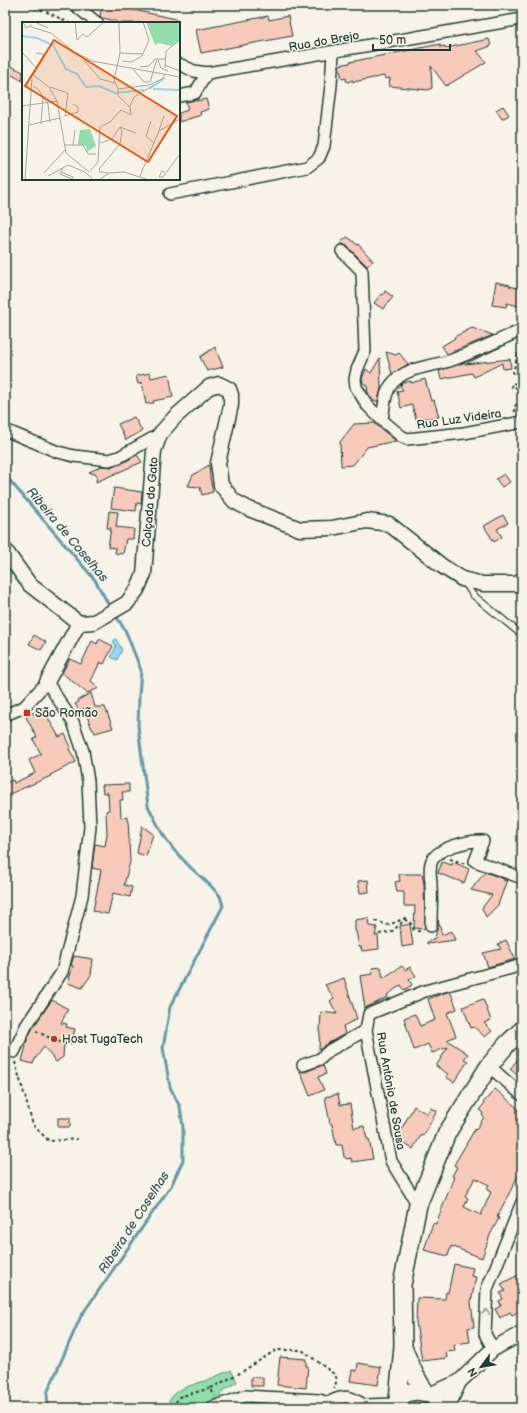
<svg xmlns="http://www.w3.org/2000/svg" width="527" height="1413" font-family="'Balsamiq Sans',sans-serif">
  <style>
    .green { fill: #93ddad; stroke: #598d70 }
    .water { fill: #94d7f5; stroke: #6599a8 }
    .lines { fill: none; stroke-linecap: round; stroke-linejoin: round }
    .stream { stroke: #6599a8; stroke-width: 3 }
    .building { fill: #f8cabc; stroke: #1f3d34; fill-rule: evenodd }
    .service-casing { stroke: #1f3d34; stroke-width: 8 }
    .minor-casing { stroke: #1f3d34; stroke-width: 14 }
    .tertiary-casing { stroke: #1f3d34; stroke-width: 17 }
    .primary-casing { stroke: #1f3d34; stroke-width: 20 }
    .path { stroke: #1f3d34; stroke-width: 2; stroke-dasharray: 3 3; stroke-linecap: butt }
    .service { stroke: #f7f3e8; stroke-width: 5.5 }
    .minor { stroke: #f7f3e8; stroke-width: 11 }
    .tertiary { stroke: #f7f3e8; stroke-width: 14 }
    .primary { stroke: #f7f3e8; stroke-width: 17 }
    .oneway { stroke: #8b988e }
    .poi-dot { fill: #c8321e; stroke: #f7f3e8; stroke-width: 1.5 }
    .labels { text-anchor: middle; stroke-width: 3; stroke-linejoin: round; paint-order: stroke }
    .street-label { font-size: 12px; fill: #1f3d34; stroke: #f7f3e8 }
    .poi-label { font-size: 12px; fill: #1f3d34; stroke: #f7f3e8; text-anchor: start }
    .water-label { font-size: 13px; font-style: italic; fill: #365c5b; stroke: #f7f3e8 }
    .inset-river { fill: none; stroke: #94d7f5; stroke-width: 2 }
    .inset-road { fill: none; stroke: #a1aaa0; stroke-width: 1 }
    .view { fill: #e8590c; fill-opacity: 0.15; stroke: #e8590c; stroke-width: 2 }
    .inset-edge { fill: none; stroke: #1f3d34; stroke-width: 2 }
  </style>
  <rect width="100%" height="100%" fill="#f7f3e8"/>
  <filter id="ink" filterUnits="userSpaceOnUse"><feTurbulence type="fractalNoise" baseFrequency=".025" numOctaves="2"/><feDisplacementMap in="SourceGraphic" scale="8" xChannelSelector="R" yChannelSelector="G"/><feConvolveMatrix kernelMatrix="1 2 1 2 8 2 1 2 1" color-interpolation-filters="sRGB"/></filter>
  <g filter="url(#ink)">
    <g class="green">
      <path d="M231,1370L237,1382L220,1393L221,1396L194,1408H167C171,1388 191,1386 207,1380C215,1377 223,1373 231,1370Z"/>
      <path d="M415,1402L425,1404L429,1408H406L411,1404Z"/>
    </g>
    <path class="water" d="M116,639L122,650L117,660L111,657L116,646L113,641Z"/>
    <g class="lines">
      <g class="stream">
        <path d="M5,475L95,580L110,607"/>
        <path d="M48,1408L47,1393L81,1316L171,1186L183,1160V1127L180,1107L170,1087L163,1048L170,1007L223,906L220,896L209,884L192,869L173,849L162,833L148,806L138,726L139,696L141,670L126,632L115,614"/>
      </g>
    </g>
    <g class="building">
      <path d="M102,5H115V6L176,19V23H115L116,21L102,18L100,16Z"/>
      <path d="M268,16L269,20L288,16L292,36L201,53L196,30Z"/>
      <path d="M489,39L491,46L477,51L486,62L446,86L431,66L432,88L428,90L389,86L390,78L385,79L384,76L353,82V80L347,82L346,78L342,79L339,65L350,63V62L440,44V47L445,46L446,48Z"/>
      <path d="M11,66L23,72V81L8,73Z"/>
      <path d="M206,99L209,109L200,112L201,115L179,122V113L188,110L186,102L196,100V101Z"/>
      <path d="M503,106L509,115L502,119L496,110Z"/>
      <path d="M347,237L352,240L357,245L358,244L373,261L367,266L347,246L342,244L341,242Z"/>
      <path d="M496,282L510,285L509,286L522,289V307L507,303L506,307L492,305Z"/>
      <path d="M385,291L393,297L383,309L374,303L381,294L383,295Z"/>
      <path d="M472,328L493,335L447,354L442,346L455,338L454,337Z"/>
      <path d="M505,345L465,364L510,359L511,368L503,369L502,363L474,377L472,373L441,379L439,371L463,363Z"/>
      <path d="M215,347L223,367L207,371L200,357Z"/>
      <path d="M386,352L396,355L399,353L408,364L392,374Z"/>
      <path d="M380,358L381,388L378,401H373L368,393L367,386L363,383L362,379L366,369L371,373Z"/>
      <path d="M150,373L151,378L169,374L173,397L153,401L154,403L146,404L142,383L138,384L136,376Z"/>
      <path d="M425,379L431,401L434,400L439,417L416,419L412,405L401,408L397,391L403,390L400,386L403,383L411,381V383Z"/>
      <path d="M134,417L142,431L126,440L118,424Z"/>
      <path d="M374,423L396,441L367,447L353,465L341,466L340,442L354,424Z"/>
      <path d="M137,455L142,462L96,482L97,475L89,472L102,466L111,467L121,464Z"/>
      <path d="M209,465L210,478L213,492L202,495L200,487L188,486L193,475Z"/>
      <path d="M504,474L510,482L502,487L496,479Z"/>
      <path d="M114,488L142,492L141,504L137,503L136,511L111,508Z"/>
      <path d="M109,511L118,512L116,527L134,529L133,539H126L123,554L115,553L116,548L108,547L111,528H107Z"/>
      <path d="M503,515L508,523L497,529L502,537L494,542L484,526Z"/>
      <path d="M34,635L46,642L41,650L29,644Z"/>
      <path d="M99,639L113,646L104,664L100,662L91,681L99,688L87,693L62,673L70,659L81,664L92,641L97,644Z"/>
      <path d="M91,693L95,707H105L113,728L95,733L93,729H92L84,708L79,711L75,704L79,702L78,700Z"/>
      <path d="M40,709L43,716L45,715L46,717L47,716L59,737L65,734L71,747L69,749L76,762L50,775L51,776L5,796V783L13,780L14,783L35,773L29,760L41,754L33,739L37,737L26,717Z"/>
      <path d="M129,784V792H122L123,800H120L121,818L128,817L130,862L124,885L132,887L130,897L113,893L108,914L93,911L101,870L92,868L95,844L105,846L107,834L106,811L109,810L108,793H103L102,785Z"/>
      <path d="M142,826L153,834L146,856L137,853Z"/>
      <path d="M442,862L452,865L453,862L469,869L464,883L438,873Z"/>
      <path d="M485,872L504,879V881L507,880L498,905L486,917L482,908L492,895L471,890Z"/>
      <path d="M399,874H422L424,884L425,929L414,928L415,906H404V892H397L395,882L400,881Z"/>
      <path d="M368,880L369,892L360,893L358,881Z"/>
      <path d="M368,918L369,926L377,927L375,936L378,935L379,949L362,951L361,947H359L356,931H355V920Z"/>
      <path d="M438,920L442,935L451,931L455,940L427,944V942L435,938L438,926Z"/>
      <path d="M410,924L413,945L402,947L400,926Z"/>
      <path d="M506,940L515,959L488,967L483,953L501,949L498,944Z"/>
      <path d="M74,956L93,959L91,975L82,988L68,983L73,966L71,965Z"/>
      <path d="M402,966L405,970L410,967L416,976L409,980L412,985L404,990L401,985L387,995L388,997L365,1008L360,976L373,974L372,968L381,967L383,978Z"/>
      <path d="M344,978L357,1019L343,1026L345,1034L327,1044L319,1050L321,1012L337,1014L330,1001L334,998L325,985Z"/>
      <path d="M450,991L457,1009L447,1013L456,1036L447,1040L468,1054L464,1059L468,1061L454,1082L446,1077L448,1074L436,1066L448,1047L432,1053L428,1044L414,1050L404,1018L415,1014L420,1026L435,1020L428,999Z"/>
      <path d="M483,999L491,1020L484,1023L492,1031L485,1037L474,1027L471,1028L463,1007Z"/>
      <path d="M52,1000L68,1009L61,1023L67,1024L66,1027L75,1029L71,1044L64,1043L63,1057L56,1062L44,1047L35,1059L33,1064L22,1061L26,1046L25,1045L32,1029Z"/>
      <path d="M522,1054V1072L518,1076L510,1069Z"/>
      <path d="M323,1065L326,1074L318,1077L324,1090L310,1096L300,1071L305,1072Z"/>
      <path d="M495,1089L522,1112V1168L497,1217L499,1218L490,1235L482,1258L451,1246L448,1256L424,1250L433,1223L436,1224L454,1177L452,1176L457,1167L454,1165L475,1129L476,1130L484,1117L482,1115L483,1113L479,1110L484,1104L483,1103ZM475,1178L489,1185L487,1190L491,1192L481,1215L464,1207L468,1198L465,1196Z"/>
      <path d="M338,1094L340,1105L350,1104L354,1128L364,1126L367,1139H369L373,1159L352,1162L351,1158L347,1159L344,1157L342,1145H336L332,1124H330L325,1097Z"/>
      <path d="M414,1106L427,1114L430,1108L437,1111L423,1136L421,1135L413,1149L396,1139Z"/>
      <rect x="58" y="1118" width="12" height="9"/>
      <path d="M454,1264L473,1268L471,1276L476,1277L471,1302L474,1327L468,1328L470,1342L454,1344L455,1351L446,1352L447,1358L422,1361L416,1322L417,1298L445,1299L446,1292L448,1293Z"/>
      <path d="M522,1273V1310L512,1315L510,1312L500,1318L495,1309L501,1306L499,1301L503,1299L500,1293L505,1291L501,1284Z"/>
      <path d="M280,1357L306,1359V1366H308L306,1388L277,1385Z"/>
      <path d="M358,1363L381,1367L378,1385L350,1381L352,1370L357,1371Z"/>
      <path d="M251,1377L263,1378V1386H251Z"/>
    </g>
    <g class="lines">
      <g class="service-casing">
        <path id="service" d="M465,583L473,595L522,635"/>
      </g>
      <g class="minor-casing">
        <g id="minor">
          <path d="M75,5L97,23"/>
          <path d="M179,64L194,71L207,73L522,19"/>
          <path d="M179,96L195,93L207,73"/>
          <path d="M170,194L307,167L319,158L324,146L331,85L333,53"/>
          <path d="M342,251L362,271L365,351L357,370L355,379L356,387L367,405L382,420C384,409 384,394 391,385C405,366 432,367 452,360C476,351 499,340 522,330"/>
          <path d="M382,420L401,436L407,439L464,433L522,422"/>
          <path d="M5,430L58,452L74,456L109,460L119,457L160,434"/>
          <path d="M5,715L24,707L47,682L73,722L83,751L88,781L90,827L82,896L62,972L26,1026L14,1052"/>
          <path d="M431,926C431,912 432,899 431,885C431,878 429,871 431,863C435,848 469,840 483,841L475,861L522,878"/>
          <path d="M303,1065L320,1059L330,1050L366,1030"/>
          <path d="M489,1066L522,1095"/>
          <path d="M418,1205L391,1161L366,1030L369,1014L425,991L515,967L522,964"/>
          <path d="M493,1349L485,1334L487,1289L522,1202"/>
          <path d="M328,1403C346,1392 353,1398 368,1408"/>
          <path d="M361,1407L364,1405L396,1404"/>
          <path d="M211,1408L245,1396L319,1400L328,1403L334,1408"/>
        </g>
      </g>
      <g class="tertiary-casing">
        <g id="tertiary">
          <path d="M5,550L30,585L79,623"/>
          <path d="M79,623L94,622L127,603L137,590L144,574L154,451L160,434L175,417L209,387L219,384L229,389L231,395V405L218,463L221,485L234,501L249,509L300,529L332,528L367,521L389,524L442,566L462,579L483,584H516L522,581"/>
          <path d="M47,682L79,623"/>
          <path d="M431,1394L459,1382"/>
          <path d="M447,1408L459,1382L493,1349L522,1333"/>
        </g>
      </g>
      <g class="primary-casing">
        <g id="primary">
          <path d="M404,1350L415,1375L425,1392"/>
          <path d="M398,1400L403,1346L402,1285L418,1205L447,1133L489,1066L507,1044L522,1030"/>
          <path d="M395,1407C403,1384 433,1388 442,1408"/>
        </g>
      </g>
      <g class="path">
        <path d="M5,6H24L43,10L69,23"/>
        <path d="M521,342L513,373L522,374"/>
        <path d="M522,382L511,384L512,388L522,386"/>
        <path d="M515,412L514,407L522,398"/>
        <path d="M450,859L466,864"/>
        <path d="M375,921L389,925L405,918L406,919"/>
        <path d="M379,934L391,932L405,920L410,922L414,930L423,932"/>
        <path d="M36,1031L52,1039L68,1045"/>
        <path d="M15,1062L33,1125L49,1141L79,1139"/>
        <path d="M211,1388L240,1373L276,1350H302L334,1374L337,1379L334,1389"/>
        <path d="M173,1408L179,1397L211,1388L214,1396"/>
      </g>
      <use href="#service" class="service"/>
      <use href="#minor" class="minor"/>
      <use href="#tertiary" class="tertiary"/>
      <use href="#primary" class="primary"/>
    </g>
    <defs><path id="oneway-chevron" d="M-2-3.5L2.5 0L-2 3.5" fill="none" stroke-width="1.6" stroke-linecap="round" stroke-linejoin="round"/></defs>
    <use class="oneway" href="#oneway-chevron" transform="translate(486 1312) rotate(-88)"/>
  </g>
  <g class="poi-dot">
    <rect x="23" y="709" width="8" height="8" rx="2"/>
    <circle cx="54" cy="1039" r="4"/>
  </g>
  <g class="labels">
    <g class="street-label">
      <text transform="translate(324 41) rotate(-10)" y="4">Rua do Brejo</text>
      <text transform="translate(459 419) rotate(-8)" y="4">Rua Luz Videira</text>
      <text transform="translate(150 502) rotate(-85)" y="4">Calçada do Gato</text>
      <text transform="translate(391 1091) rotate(80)" y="4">Rua António de Sousa</text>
    </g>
    <g class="poi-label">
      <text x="35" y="717">São Romão</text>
      <text x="62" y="1043">Host TugaTech</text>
    </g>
    <g class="water-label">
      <text transform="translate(68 534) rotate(50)" y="5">Ribeira de Coselhas</text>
      <text transform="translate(133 1222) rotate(-57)" y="5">Ribeira de Coselhas</text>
    </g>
  </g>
  <g transform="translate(22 22)">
    <rect width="158" height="158" fill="#f7f3e8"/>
    <path d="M124,0H158V18L149,24L137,21L133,23ZM68,107L74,124L65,130L64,124L56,122V120L58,108Z" fill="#93ddad"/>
    <path class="inset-river" d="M0,14L15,16L31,23L44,47L55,52L64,65L77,64L93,71L122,68M127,67L143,56M131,67L158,68"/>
    <path class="inset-road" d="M1,0L4,6L10,3M13,0L26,6M53,0L55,18M9,5L29,11L51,29L70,39L158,55M55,18L61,12L65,15L82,0M0,30L15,47M98,31L121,32M62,38L78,57L93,61M136,38L139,46L146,49M100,39L110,40L120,34L127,18L121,0M143,43L158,49M118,45L127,44L133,37H143M143,46L144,29L158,18M111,47L122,60H128L135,37M11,53L21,37V32L14,31M11,53L27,65L35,79L44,131L67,150M11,64L16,67L26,82L28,100M28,65L46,71L43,94L56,90V85L51,82M96,67L92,58L98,31L97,0M96,67L127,63L140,57L143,52M0,84L35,79M108,84L112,75L132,63M129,99L124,114L132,121M19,102L21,74M7,103L38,96M137,108L142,94M78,121L90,117L98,105M42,123H61L66,132H74M51,123L53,108M68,149L76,140L78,105L88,100L99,88L109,93L108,85L96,74V67M39,150L51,155L50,157L38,152L41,146M143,150L140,149L137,155H141L158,132M22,151L43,128M86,151L78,150L77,147L98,122L100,109L98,105L114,111M26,154L46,143L63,150L71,158M118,154L137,109L158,97M3,158L10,56M77,158L87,151L102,150L127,158"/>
    <path class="view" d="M32,18L155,94L126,140L3,64Z"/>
    <rect width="158" height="158" class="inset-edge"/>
  </g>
  <rect width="527" height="1413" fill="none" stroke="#f7f3e8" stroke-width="20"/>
  <rect x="10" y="10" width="507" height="1393" fill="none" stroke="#1f3d34" stroke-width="1.5" filter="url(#ink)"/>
  <g transform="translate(481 1367) rotate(238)" stroke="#f7f3e8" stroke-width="3" paint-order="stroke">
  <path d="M0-3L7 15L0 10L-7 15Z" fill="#1f3d34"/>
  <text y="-6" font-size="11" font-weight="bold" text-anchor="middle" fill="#1f3d34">N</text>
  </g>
  <path d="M373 44v6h77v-6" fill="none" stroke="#1f3d34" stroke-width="2"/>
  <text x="379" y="44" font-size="12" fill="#1f3d34" stroke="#f7f3e8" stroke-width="3" paint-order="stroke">50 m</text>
</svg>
